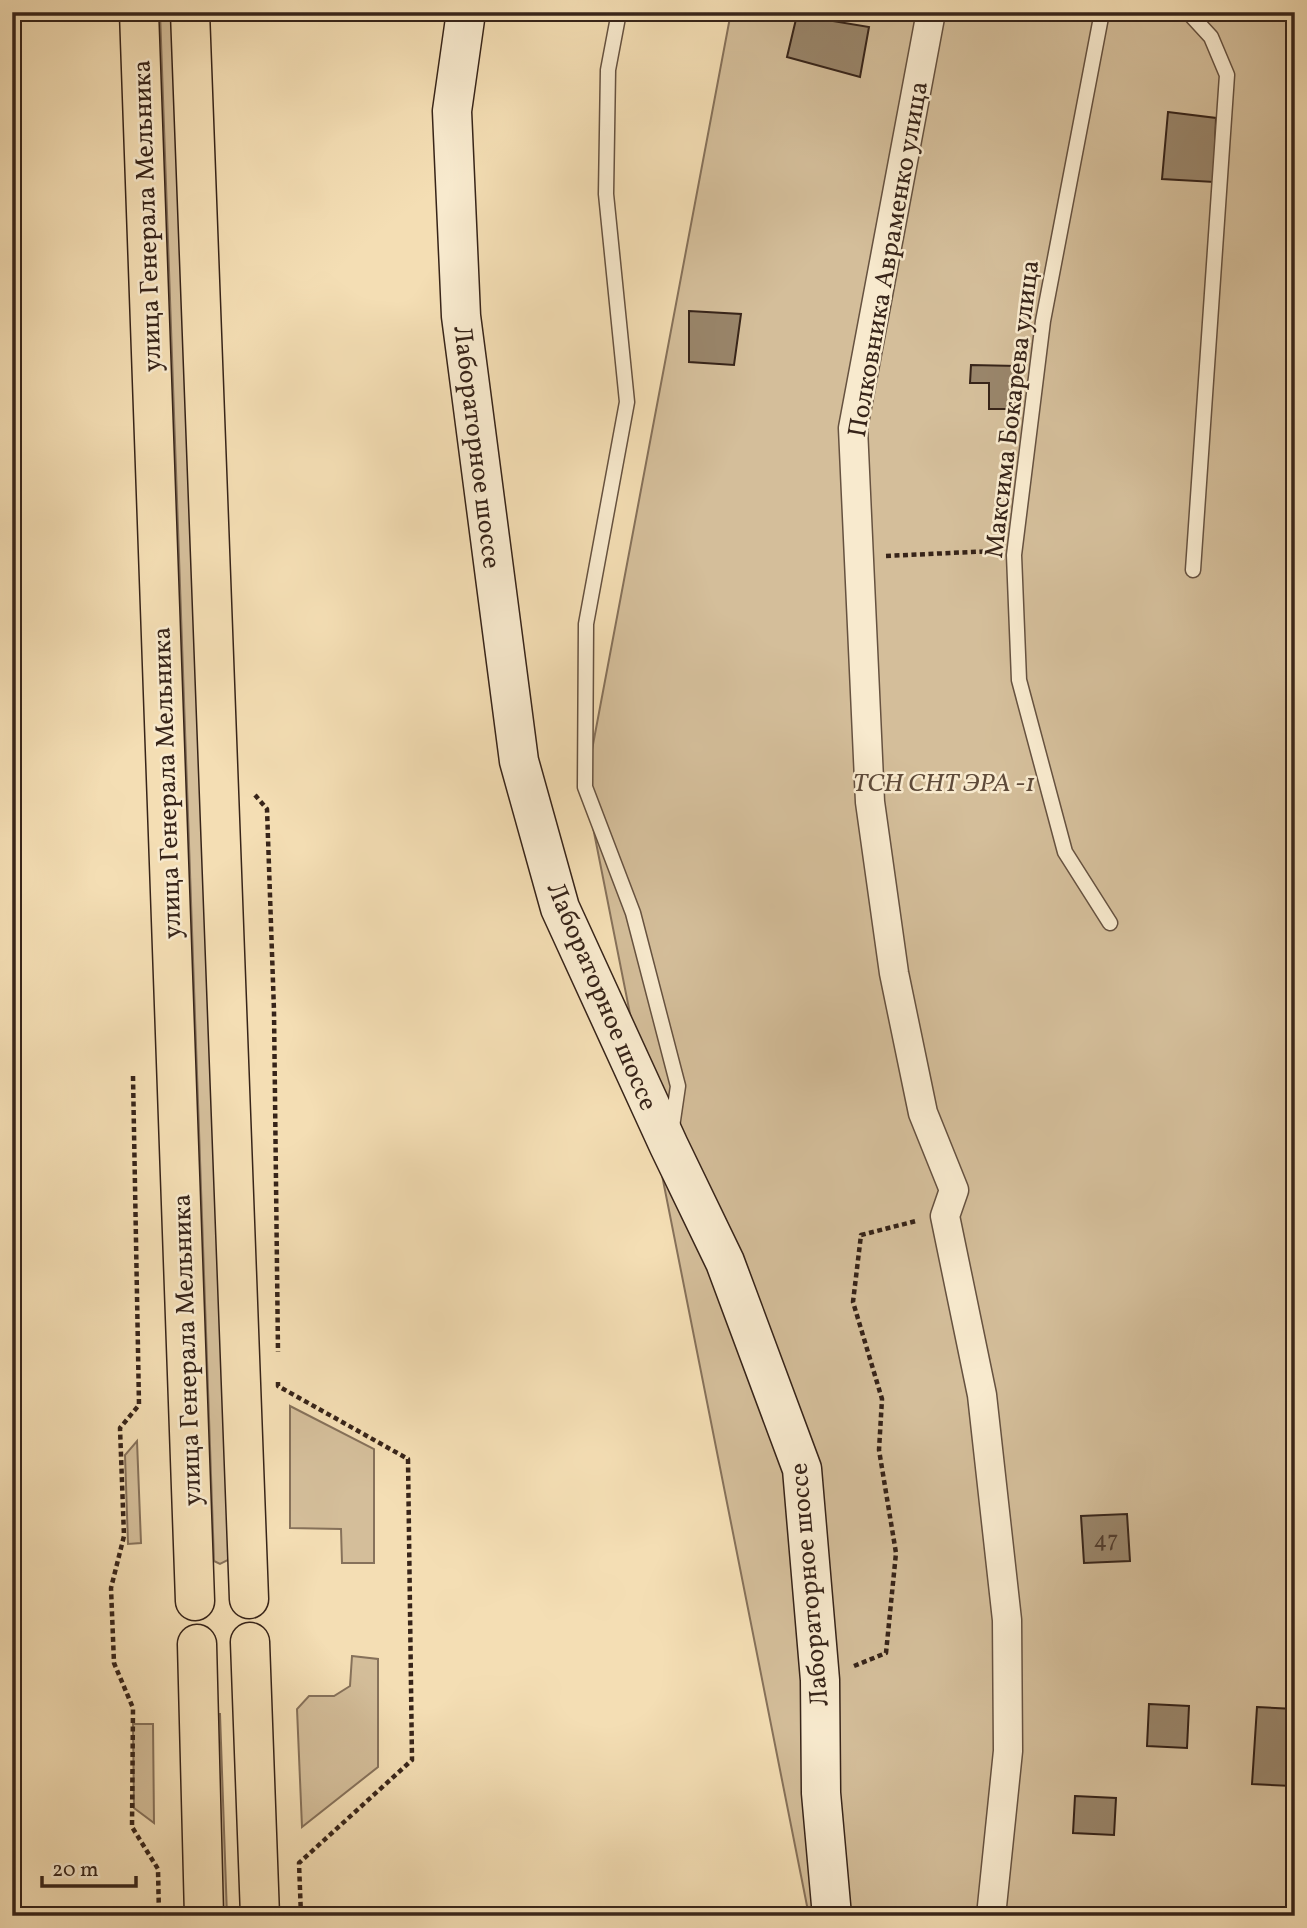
<svg xmlns="http://www.w3.org/2000/svg" width="1307" height="1928" font-family="Vollkorn,serif">
  <style>
    .green { fill: #d4be9a; stroke: #86715a; stroke-width: 2 }
    .building { fill: #99856a; stroke: #372419; stroke-width: 2 }
    .lines { fill: none; stroke-linecap: round; stroke-linejoin: round }
    .service-casing { stroke: #665240; stroke-width: 17 }
    .minor-casing { stroke: #665240; stroke-width: 31 }
    .secondary-casing { stroke: #372419; stroke-width: 41 }
    .primary-casing { stroke: #372419; stroke-width: 41 }
    .path { stroke: #372419; stroke-width: 4.5; stroke-dasharray: 5 3.5; stroke-linecap: butt }
    .service { stroke: #f8eace; stroke-width: 14 }
    .minor { stroke: #f8eace; stroke-width: 28 }
    .secondary { stroke: #f8eace; stroke-width: 38 }
    .primary { stroke: #f4deb4; stroke-width: 38 }
    .labels { text-anchor: middle; stroke-width: 5; stroke-linejoin: round; paint-order: stroke }
    .number-label { font-size: 23px; fill: #503c2d }
    .street-label { font-size: 26px; fill: #372419; stroke: #f8eace }
    .park-label { font-size: 26px; font-style: italic; fill: #5e4a39; stroke: #f8eace }
  </style>
  <rect width="100%" height="100%" fill="#f4deb4"/>
  <filter id="stains"><feTurbulence type="fractalNoise" baseFrequency=".00286" numOctaves="4"/><feColorMatrix values="0 0 0 0 .2 0 0 0 0 .09 0 0 0 0 .02 0 0 0 .5 -.17"/></filter>
  <radialGradient id="worn" r=".72"><stop offset=".6" stop-color="#630" stop-opacity="0"/><stop offset="1" stop-color="#630" stop-opacity=".3"/></radialGradient>
  <g class="green">
    <path d="M160,12H178L230,1559L220,1564L214,1561Z"/>
    <path d="M731,12H1295V1916H809L585,787Z"/>
    <path d="M290,1406L374,1449V1563H342L341,1529L290,1528Z"/>
    <path d="M137,1441L141,1543L128,1544L125,1455Z"/>
    <path d="M352,1656L378,1659V1767L302,1827L297,1709L309,1696H334L350,1686Z"/>
    <path d="M203,1714H220L227,1916H210Z"/>
    <path d="M133,1724H153L154,1823L134,1808Z"/>
  </g>
  <g class="building">
    <path d="M797,15L869,27L860,77L787,57Z"/>
    <path d="M1168,112L1216,118L1214,182L1162,179Z"/>
    <path d="M689,311L741,314L734,365L689,362Z"/>
    <path d="M971,365L1020,366V409H989V383H970Z"/>
    <path d="M1127,1514L1130,1561L1084,1563L1081,1516Z"/>
    <path d="M1149,1704L1189,1706L1187,1748L1147,1746Z"/>
    <path d="M1257,1707L1295,1709L1292,1786L1252,1784Z"/>
    <path d="M1075,1796L1116,1798L1114,1835L1073,1833Z"/>
  </g>
  <g class="lines">
    <g class="service-casing">
      <g id="service">
        <path d="M619,12L608,70L606,194L627,402L586,624L585,787L633,913L678,1086L672,1127"/>
        <path d="M1102,12L1043,321L1014,555L1019,680L1065,852L1110,923"/>
        <path d="M1188,12L1211,37L1227,75L1193,570"/>
      </g>
    </g>
    <g class="minor-casing">
      <path id="minor" d="M931,12L853,428L870,802L894,973L923,1113L954,1190L945,1216L982,1395L1007,1620L1008,1751L991,1916"/>
    </g>
    <g class="secondary-casing">
      <path id="secondary" d="M466,12L452,111L461,316L519,761L560,908L669,1146L725,1262L802,1469L820,1680L821,1793L832,1916"/>
    </g>
    <g class="primary-casing">
      <g id="primary">
        <path d="M139,12L195,1601"/>
        <path d="M190,12L249,1599"/>
        <path d="M250,1642L260,1916"/>
        <path d="M197,1644L204,1916"/>
      </g>
    </g>
    <g class="path">
      <path d="M886,556L993,551"/>
      <path d="M255,795L267,809L274,1011L278,1352"/>
      <path d="M133,1076L139,1405L120,1428L124,1536L111,1588L114,1663L133,1708L132,1827L158,1869L159,1916"/>
      <path d="M278,1382V1386L408,1459L412,1760L299,1863L301,1916"/>
      <path d="M854,1666L886,1653L896,1553L879,1450L882,1399L853,1302L861,1235L916,1221"/>
      <path d="M91,1916L92,1915"/>
    </g>
    <use href="#service" class="service"/>
    <use href="#minor" class="minor"/>
    <use href="#secondary" class="secondary"/>
    <use href="#primary" class="primary"/>
  </g>
  <g class="labels">
    <g class="number-label">
      <text x="1106" y="1547">47</text>
    </g>
    <g class="street-label">
      <text transform="translate(146 216) rotate(-92)" y="9">улица Генерала Мельника</text>
      <text transform="translate(887 259) rotate(-80)" y="9">Полковника Авраменко улица</text>
      <text transform="translate(1011 409) rotate(-83)" y="9">Максима Бокарева улица</text>
      <text transform="translate(478 447) rotate(83)" y="9">Лабораторное шоссе</text>
      <text transform="translate(166 783) rotate(-92)" y="9">улица Генерала Мельника</text>
      <text transform="translate(603 996) rotate(67)" y="9">Лабораторное шоссе</text>
      <text transform="translate(186 1350) rotate(-92)" y="9">улица Генерала Мельника</text>
      <text transform="translate(808 1585) rotate(-95)" y="9">Лабораторное шоссе</text>
    </g>
    <g class="park-label">
      <text x="944" y="791">ТСН СНТ ЭРА -1</text>
    </g>
  </g>
  <rect width="1307" height="1928" fill="none" stroke="#f4deb4" stroke-width="42"/>
  <rect x="14" y="14" width="1279" height="1900" fill="none" stroke="#372419" stroke-width="3.5"/>
  <rect x="21" y="21" width="1265" height="1886" fill="none" stroke="#372419" stroke-width="2"/>
  <path d="M42 1876v10h94v-10" fill="none" stroke="#372419" stroke-width="3.5"/>
  <text x="52" y="1876" font-size="21" fill="#372419" stroke="#f8eace" stroke-width="5" paint-order="stroke">20 m</text>
  <rect width="100%" height="100%" filter="url(#stains)"/>
  <rect width="100%" height="100%" fill="url(#worn)"/>
</svg>
